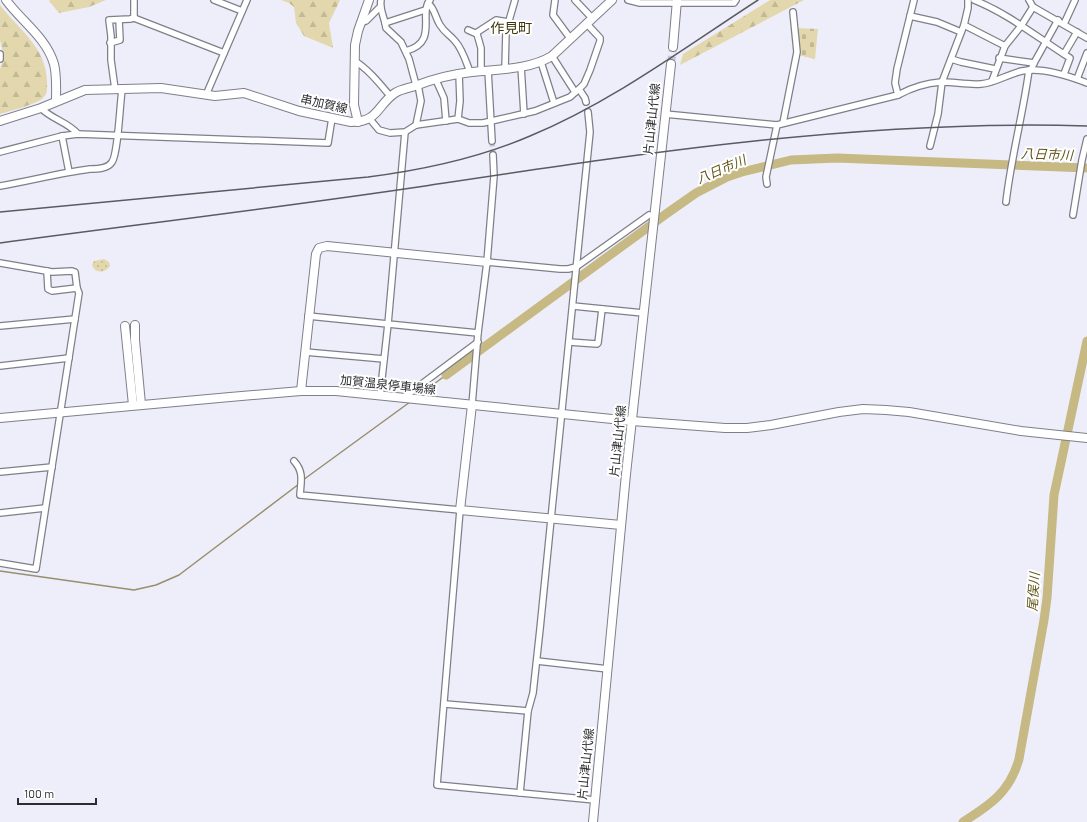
<svg xmlns="http://www.w3.org/2000/svg" width="1087" height="822" font-family="Barlow,'Noto Sans JP',sans-serif">
  <style>
    .grass { fill: url(#grass-dots) }
    .forest { fill: url(#forest-firs) }
    .cemetery { fill: url(#cemetery-stones) }
    .lines { fill: none; stroke-linecap: round; stroke-linejoin: round }
    .stream { stroke: #988f6b; stroke-width: 1.5 }
    .river { stroke: #c6b984; stroke-width: 9 }
    .street-tunnel { stroke: #c7c7d3; stroke-width: 5.5; stroke-dasharray: 5.5 3; stroke-linecap: butt }
    .secondary-tunnel { stroke: #c7c7d3; stroke-width: 8; stroke-dasharray: 8 4; stroke-linecap: butt }
    .street-casing { stroke: #7f7f8a; stroke-width: 8 }
    .secondary-casing { stroke: #7f7f8a; stroke-width: 10 }
    .street { stroke: #fff; stroke-width: 5.5 }
    .secondary { stroke: #fff; stroke-width: 8 }
    .rail { stroke: #5a5a60; stroke-width: 1.5 }
    .labels { text-anchor: middle; stroke-width: 4; stroke-linejoin: round; paint-order: stroke }
    .street-label { font-size: 12px; fill: #2c2c31; stroke: #fff }
    .water-label { font-size: 13px; font-style: italic; fill: #625416; stroke: #fff }
    .quarter-label { font-size: 14px; fill: #40360b; stroke: #fff }
  </style>
  <defs>
    <pattern id="grass-dots" width="8" height="8" patternUnits="userSpaceOnUse"><rect width="8" height="8" fill="#e2d7ad"/><path d="M2 2h.1M6 6h.1" fill="none" stroke="#c2b995" stroke-width="1.8" stroke-linecap="round"/></pattern>
    <pattern id="forest-firs" width="22" height="20" patternUnits="userSpaceOnUse"><rect width="22" height="20" fill="#e2d7ad"/><path d="M5 1l3.5 6h-7zM16 11l3.5 6h-7z" fill="#c2b995"/></pattern>
    <pattern id="cemetery-stones" width="16" height="16" patternUnits="userSpaceOnUse"><rect width="16" height="16" fill="#e2d7ad"/><path d="M2 7V4a2 2 0 0 1 4 0v3zM10 15v-3a2 2 0 0 1 4 0v3z" fill="#c2b995"/></pattern>
  </defs>
  <rect width="100%" height="100%" fill="#eeeefb"/>
  <path class="grass" d="M104,259L109,262L110,266C106,273 95,274 92,265L94,261Z"/>
  <g class="forest">
    <path d="M50,0H106L89,7L59,13L49,1Z"/>
    <path d="M281,0H340L329,23L333,48L304,36L296,23L294,7L289,3Z"/>
    <path d="M770,0H804L680,65L683,54Z"/>
    <path d="M0,5C19,30 46,47 47,81C47,87 48,94 43,98C37,104 10,111 0,114V69L4,57L0,40Z"/>
  </g>
  <path class="cemetery" d="M796,28L818,29L815,59L798,55Z"/>
  <g class="lines">
    <g class="stream">
      <path d="M418,396L446,375"/>
      <path d="M303,480L410,402"/>
      <path d="M0,571L134,590L156,585L179,575L299,484"/>
    </g>
    <g class="river">
      <path d="M446,375L666,214L696,193L727,177L742,172L791,160L837,158L1087,168"/>
      <path d="M963,822C990,805 1010,792 1019,759L1044,620L1047,598L1054,495L1087,341"/>
    </g>
    <path class="street-tunnel" d="M492,141L493,155"/>
    <path class="secondary-tunnel" d="M671,64L673,47"/>
    <g class="street-casing">
      <g id="street">
        <path d="M214,0L242,11"/>
        <path d="M381,0C379,11 385,17 386,28L401,42L409,59L416,85"/>
        <path d="M555,0L553,15L570,38"/>
        <path d="M575,0L592,18"/>
        <path d="M628,0L640,3H734L736,0"/>
        <path d="M974,0C1009,14 1038,38 1070,58L1064,74"/>
        <path d="M1029,0L1033,7L1087,38"/>
        <path d="M428,3C435,9 435,17 440,25C445,33 449,34 455,41C463,50 466,62 470,72"/>
        <path d="M910,16L937,22L961,32"/>
        <path d="M134,18V0"/>
        <path d="M360,23L366,21L380,7"/>
        <path d="M385,23L425,10"/>
        <path d="M1064,24L1075,0"/>
        <path d="M964,25L1005,46"/>
        <path d="M468,30L477,34L481,48V71"/>
        <path d="M476,33L496,20L508,22"/>
        <path d="M110,43L120,40L119,20"/>
        <path d="M406,51C439,42 418,14 430,0"/>
        <path d="M0,54V59"/>
        <path d="M1064,54L1077,32"/>
        <path d="M552,56L575,92"/>
        <path d="M999,58L1034,63"/>
        <path d="M951,59L961,62L995,69"/>
        <path d="M355,61C369,70 380,84 391,97"/>
        <path d="M541,62L554,103"/>
        <path d="M521,66L524,114"/>
        <path d="M505,69L506,31L515,0"/>
        <path d="M488,70L492,141"/>
        <path d="M1031,70L1034,63L1058,20"/>
        <path d="M1077,79L1087,53"/>
        <path d="M436,80L444,98L446,121"/>
        <path d="M992,81L1005,46L1021,26L1033,7"/>
        <path d="M115,89L111,60V36L109,20L130,19L134,18L224,53"/>
        <path d="M579,89L585,98L586,102"/>
        <path d="M206,95L247,0"/>
        <path d="M898,95L895,83L897,69L914,0"/>
        <path d="M41,108C51,119 68,122 78,134"/>
        <path d="M665,114L777,125L898,95C911,88 927,83 941,82C954,82 968,85 981,84C995,83 1008,74 1022,71C1042,67 1069,76 1087,83"/>
        <path d="M369,118L379,130L390,133L405,132L416,125L458,119L469,123H483L535,111L570,97L579,89L584,84L590,70L600,41V38L586,23"/>
        <path d="M458,119L460,101L459,74"/>
        <path d="M783,123L797,52L793,12"/>
        <path d="M416,125L421,101L418,85"/>
        <path d="M405,132L388,324L478,333"/>
        <path d="M62,136L69,172"/>
        <path d="M930,146L938,114L942,82L964,25L968,8V0"/>
        <path d="M0,152L62,136L78,134L328,143L332,118"/>
        <path d="M767,184L766,177L777,125"/>
        <path d="M0,186C30,181 59,173 90,169C97,169 108,169 112,162C118,154 120,103 122,90"/>
        <path d="M1006,202C1011,158 1023,114 1029,70"/>
        <path d="M1073,215L1082,160L1087,139"/>
        <path d="M487,262L560,269H568L576,267L649,215"/>
        <path d="M0,263L52,272L72,271L75,272L77,288L79,293L36,569L0,563"/>
        <path d="M47,271L48,289L52,291L77,288"/>
        <path d="M573,306L643,313"/>
        <path d="M308,316L388,324L380,396"/>
        <path d="M0,326L75,319"/>
        <path d="M569,342L597,344L598,343L602,309"/>
        <path d="M305,352L384,359"/>
        <path d="M0,366L69,358"/>
        <path d="M403,398L478,342"/>
        <path d="M472,405L478,333L487,262L494,176L493,155"/>
        <path d="M294,461C304,472 301,481 300,495L460,510L437,785L595,800"/>
        <path d="M0,472L52,467"/>
        <path d="M0,513L45,508"/>
        <path d="M537,661L608,669"/>
        <path d="M445,704L528,711"/>
        <path d="M520,793L528,711L533,693L540,629L583,200L590,132L588,112"/>
      </g>
    </g>
    <g class="secondary-casing">
      <g id="secondary">
        <path d="M6,0C22,22 46,37 54,64C57,76 56,89 56,101"/>
        <path d="M673,47L677,0"/>
        <path d="M0,121L41,108L85,90L161,88L215,96L244,93L299,111L351,122C379,122 377,105 395,93C401,89 409,88 415,86C433,79 453,74 472,72C498,69 529,70 552,56L612,0"/>
        <path d="M358,122L354,105L355,45L358,31L369,0"/>
        <path d="M135,325V340L141,404"/>
        <path d="M125,326L133,405"/>
        <path d="M301,391L316,254L319,248L327,246L487,262"/>
        <path d="M472,405L460,510L621,525"/>
        <path d="M0,418L230,397L301,391H336L632,421L725,428H747L771,425L839,412L863,409L886,410L909,412L1021,431L1087,438"/>
        <path d="M593,822L626,474L671,64"/>
      </g>
    </g>
    <use href="#street" class="street"/>
    <use href="#secondary" class="secondary"/>
    <g class="rail">
      <path d="M0,212L368,177C423,170 479,158 530,136C612,102 684,48 758,0"/>
      <path d="M0,243C142,224 284,207 425,186C645,153 864,119 1087,126"/>
    </g>
  </g>
  <g class="labels">
    <g class="street-label">
      <text transform="translate(324 104) rotate(13)" y="4">串加賀線</text>
      <text transform="translate(652 119) rotate(-84)" y="4">片山津山代線</text>
      <text transform="translate(388 385) rotate(6)" y="4">加賀温泉停車場線</text>
      <text transform="translate(618 441) rotate(-84)" y="4">片山津山代線</text>
      <text transform="translate(586 764) rotate(-84)" y="4">片山津山代線</text>
    </g>
    <g class="water-label">
      <text transform="translate(1047 154) rotate(2)" y="5">八日市川</text>
      <text transform="translate(721 169) rotate(-23)" y="5">八日市川</text>
      <text transform="translate(1033 592) rotate(-86)" y="5">尾俣川</text>
    </g>
    <g class="quarter-label">
      <text x="511" y="33">作見町</text>
    </g>
  </g>
  <path d="M18 798v6h78v-6" fill="none" stroke="#2c2c31" stroke-width="2"/>
  <text x="24" y="798" font-size="12" fill="#2c2c31" stroke="#ffffff" stroke-width="3" paint-order="stroke">100 m</text>
</svg>
